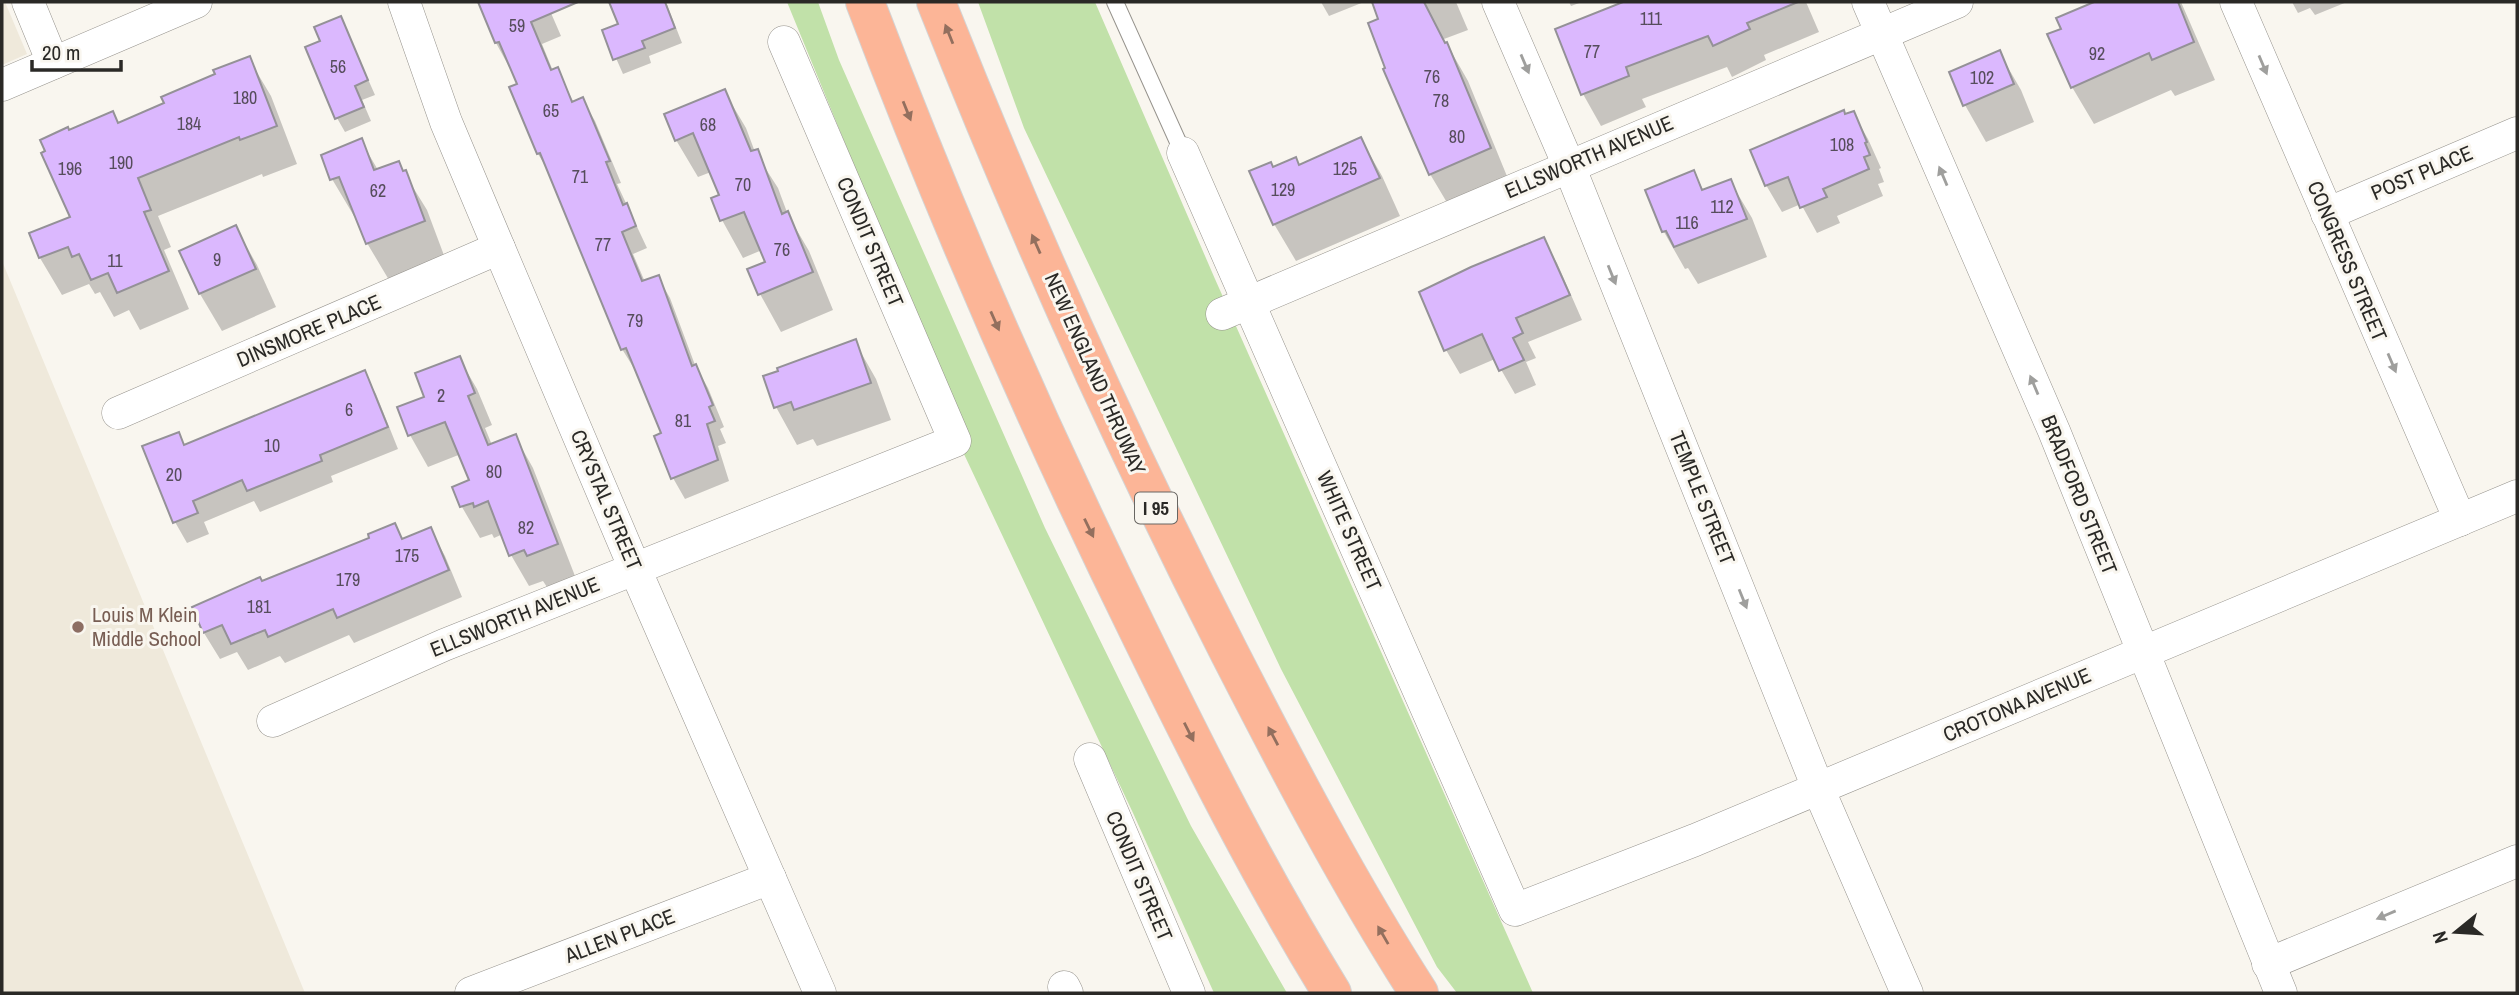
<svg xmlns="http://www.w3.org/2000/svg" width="2519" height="995" font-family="'Archivo Narrow',sans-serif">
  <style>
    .built { fill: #efe9db }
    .green { fill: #c1e1a9 }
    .shadow { fill: #0003 }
    .building { fill: #dbb8fe; stroke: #949197; stroke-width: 2 }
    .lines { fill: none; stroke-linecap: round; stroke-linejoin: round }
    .service-casing { stroke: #96938d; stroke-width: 18 }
    .minor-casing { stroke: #96938d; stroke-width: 33 }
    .motorway-casing { stroke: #d4d4d4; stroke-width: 40 }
    .service { stroke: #fff; stroke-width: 16 }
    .minor { stroke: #fff; stroke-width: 32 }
    .motorway { stroke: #fcb597; stroke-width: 38 }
    .oneway { fill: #936f5e }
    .oneway2 { fill: #9f9f9d }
    .education-dot { fill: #8d6e63; stroke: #f9f6ef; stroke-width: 2.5 }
    .labels { text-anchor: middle; stroke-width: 6; stroke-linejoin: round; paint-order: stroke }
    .number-label { font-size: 18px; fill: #564d5c }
    .shield { fill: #f9f6ef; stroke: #686662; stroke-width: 2 }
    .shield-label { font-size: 19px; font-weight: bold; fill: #2a2926 }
    .street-label { font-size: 21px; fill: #2a2926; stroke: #f9f6ef }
    .education-label { font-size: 21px; fill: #785e54; stroke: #f9f6ef; text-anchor: start }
  </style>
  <rect width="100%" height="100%" fill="#f9f6ef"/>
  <g class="built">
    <path d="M2,2H5L27,54L2,65Z"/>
    <path d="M2,261L305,993H2Z"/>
  </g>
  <g class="green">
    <path d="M787,2H818L839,60L1045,528L1191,826L1287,993H1214L1133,813L963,452L964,433Z"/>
    <path d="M978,2H1095L1215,279L1533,993H1457L1437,967L1281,669L1024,128Z"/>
  </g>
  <g class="shadow">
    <path d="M479,2H545L551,13L561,36L542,44L553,71L557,69L574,103L582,99L595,121L621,183L617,184L647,248L633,254L645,282L658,277L670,298L695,365L708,388L724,427L720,429L726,443L718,446L729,481L685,499L673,478L663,434L636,369L635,370L622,349L551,175L538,154L511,88L519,85L496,43Z"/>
    <path d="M611,2H666L682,43L649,56L651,63L623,74L604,31L620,25Z"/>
    <path d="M1321,2H1364L1329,16Z"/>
    <path d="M1379,2H1456L1468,30L1444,39L1468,81L1511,186L1452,211L1430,174L1387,69L1380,20L1374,4Z"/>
    <path d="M1569,2H1582L1571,6Z"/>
    <path d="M1618,2H1806L1819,32L1764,55L1766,60L1732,77L1727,67L1642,99L1646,107L1601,126L1583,94L1620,5Z"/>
    <path d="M2102,2H2181L2215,80L2175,96L2171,90L2094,124L2072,87L2063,29L2059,19Z"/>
    <path d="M2292,2H2347L2315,15L2310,8L2298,13Z"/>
    <path d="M341,18L375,95L362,100L371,121L345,132L337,118L323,42Z"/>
    <path d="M1999,52L2021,90L2034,122L1986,142L1965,105Z"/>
    <path d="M249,59L271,96L297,164L263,177L262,174L158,216L171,247L164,250L189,309L140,330L129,310L114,317L100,292L95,294L89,284L62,295L40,258L31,234L72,218L69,132L113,114L119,124L166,104Z"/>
    <path d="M724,91L746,128L755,152L778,188L788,215L809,251L833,310L781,332L760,294L750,270L767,263L762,250L743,258L722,220L721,196L711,172L698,177L676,140Z"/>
    <path d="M1853,113L1868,139L1881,168L1879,169L1884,182L1878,184L1883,196L1837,216L1840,223L1817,233L1801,204L1782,212L1766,185L1845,116Z"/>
    <path d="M1361,139L1382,176L1400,216L1296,261L1274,224L1273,169L1299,166Z"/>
    <path d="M361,141L378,170L398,163L427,210L445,258L389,280L367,243L356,215L354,216L332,179Z"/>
    <path d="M1693,172L1704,191L1730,181L1752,218L1767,257L1698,284L1688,268L1685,269L1664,232L1647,191Z"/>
    <path d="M236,228L257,265L276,307L222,331L200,294L182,251Z"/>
    <path d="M1543,239L1557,263L1582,320L1528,342L1536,358L1526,362L1536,385L1515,394L1495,359L1460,374L1446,350Z"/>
    <path d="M855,342L876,379L891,420L817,446L813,439L797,445L776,407L765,377Z"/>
    <path d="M459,358L477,389L492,425L485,428L492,445L515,436L533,468L575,576L547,587L543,581L529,586L511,555L503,534L494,538L492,534L480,538L462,507L454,488L472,481L461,454L428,467L410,435L426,398Z"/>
    <path d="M364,373L376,394L398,449L331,476L333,482L260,512L254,501L204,522L209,534L187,543L175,522L178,434L185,447Z"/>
    <path d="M394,525L403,540L430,529L445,556L462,597L354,643L349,635L285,663L280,656L248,670L237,652L220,659L204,633L194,608L371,539Z"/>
  </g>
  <g class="building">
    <path d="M478,2H578L531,22L551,70L558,67L572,102L583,97L610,161L606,162L623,205L627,203L636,226L622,232L642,281L659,275L692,366L696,364L713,405L709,407L715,421L707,424L718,460L671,479L654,436L661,433L626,348L621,350L540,153L537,154L509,87L517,84L499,42L495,43Z"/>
    <path d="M609,2H665L675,28L642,41L645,48L613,60L602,30L618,24Z"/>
    <path d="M1372,2H1424L1445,43L1447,42L1491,148L1429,175L1383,69L1385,68L1368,23L1378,19Z"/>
    <path d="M1623,2H1798L1747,23L1750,29L1713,46L1708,36L1626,67L1629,76L1581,95L1555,29Z"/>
    <path d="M2094,2H2178L2194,42L2152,60L2149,53L2071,88L2047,34L2061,29L2056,18Z"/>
    <path d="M341,16L368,80L355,86L364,107L335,119L305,47L320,41L314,27Z"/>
    <path d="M2000,50L2014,84L1963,106L1949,72Z"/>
    <path d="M250,56L277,126L240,140L239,137L138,178L151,210L144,212L169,271L117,293L108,273L91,280L79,254L72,257L68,247L39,258L29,233L70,217L41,153L45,151L40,140L68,127L69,130L113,111L118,123L164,103L161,97L215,74L213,70Z"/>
    <path d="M725,89L751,151L758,149L782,214L788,211L813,272L758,295L747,269L765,262L744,212L720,221L711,198L719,195L693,133L675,141L664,114Z"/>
    <path d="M1844,110L1845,114L1854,111L1867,142L1865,143L1870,155L1864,157L1869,169L1823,189L1827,197L1800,208L1788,177L1765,186L1750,150Z"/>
    <path d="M1361,137L1380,178L1273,225L1249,171L1271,162L1273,167L1296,157L1299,165Z"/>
    <path d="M362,138L374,170L399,161L403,171L406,170L425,221L366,244L339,177L330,180L321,155Z"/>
    <path d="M1694,170L1702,190L1731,179L1747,219L1674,247L1666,231L1662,232L1645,190Z"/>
    <path d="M236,225L256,269L199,294L179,251Z"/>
    <path d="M1544,237L1570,295L1516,318L1523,333L1513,338L1524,360L1499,371L1482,334L1444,351L1419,292L1471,267Z"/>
    <path d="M856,339L871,383L794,410L791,402L774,408L763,376L778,371L777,368Z"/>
    <path d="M460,356L475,393L468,396L488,445L516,434L558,544L527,556L524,550L509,556L488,501L474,507L473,503L460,507L452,487L469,480L445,422L408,436L397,407L424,397L415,373Z"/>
    <path d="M365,370L388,427L320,455L322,461L247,491L242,480L193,501L198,513L173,523L142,446L179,432L184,445Z"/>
    <path d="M395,523L402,539L431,527L449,570L337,618L333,609L268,637L265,630L231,644L222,625L203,633L192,607L260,577L262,581L369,538L368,534Z"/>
  </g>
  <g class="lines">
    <g class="service-casing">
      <path id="service" d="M1115,2L1183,153"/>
    </g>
    <g class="minor-casing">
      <g id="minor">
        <path d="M28,2L53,63"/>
        <path d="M404,2L446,122L499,248L635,569L820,993"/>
        <path d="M1498,2L1569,166L1818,788L1907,993"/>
        <path d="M1868,2L2054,431L2281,993"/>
        <path d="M2236,2L2460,520"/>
        <path d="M2,85L196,2"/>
        <path d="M1183,153L1515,910L1695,840L2517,496"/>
        <path d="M2327,214L2517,133"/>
        <path d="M1222,314L1957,2"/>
        <path d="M118,413L499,248"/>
        <path d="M273,721L444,645L955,441L784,42"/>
        <path d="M1090,759L1189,993"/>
        <path d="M2268,964L2517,861"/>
        <path d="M1064,987L1067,993"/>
        <path d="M471,993L770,878"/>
      </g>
    </g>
    <g class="motorway-casing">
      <g id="motorway">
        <path d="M865,2C947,218 1040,431 1142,638C1201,759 1262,879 1332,993"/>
        <path d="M936,2C1024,224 1121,441 1230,654C1289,769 1349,884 1419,993"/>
      </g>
    </g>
    <use href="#service" class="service"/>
    <use href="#minor" class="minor"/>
    <use href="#motorway" class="motorway"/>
  </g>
  <defs><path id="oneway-solid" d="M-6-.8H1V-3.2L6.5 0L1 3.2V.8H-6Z" transform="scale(1.75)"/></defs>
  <g class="oneway">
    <use href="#oneway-solid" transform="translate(949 34) rotate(-112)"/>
    <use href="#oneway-solid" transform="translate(907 111) rotate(68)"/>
    <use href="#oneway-solid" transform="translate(1036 244) rotate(-114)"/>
    <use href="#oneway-solid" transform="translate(995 321) rotate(66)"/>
    <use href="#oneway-solid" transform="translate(1089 528) rotate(64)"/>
    <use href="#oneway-solid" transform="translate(1189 732) rotate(63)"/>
    <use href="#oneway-solid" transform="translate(1273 736) rotate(-118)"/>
    <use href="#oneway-solid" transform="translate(1383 935) rotate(-120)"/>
  </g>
  <g class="oneway2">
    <use href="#oneway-solid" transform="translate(1525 64) rotate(67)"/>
    <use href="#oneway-solid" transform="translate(2263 65) rotate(67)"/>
    <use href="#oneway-solid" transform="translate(1943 176) rotate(-113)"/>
    <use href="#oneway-solid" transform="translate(1612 275) rotate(68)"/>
    <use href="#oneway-solid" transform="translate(2392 363) rotate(67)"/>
    <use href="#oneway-solid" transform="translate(2034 385) rotate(-113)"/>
    <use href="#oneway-solid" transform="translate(1743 599) rotate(68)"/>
    <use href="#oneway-solid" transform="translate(2386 915) rotate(157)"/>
  </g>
  <circle class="education-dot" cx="78" cy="627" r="7"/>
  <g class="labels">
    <g class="number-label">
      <text x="1651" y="25">111</text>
      <text x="517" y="32">59</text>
      <text x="1592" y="58">77</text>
      <text x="2097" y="60">92</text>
      <text x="338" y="73">56</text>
      <text x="1432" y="83">76</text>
      <text x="1982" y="84">102</text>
      <text x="245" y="104">180</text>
      <text x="1441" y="107">78</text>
      <text x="551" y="117">65</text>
      <text x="189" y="130">184</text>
      <text x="708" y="131">68</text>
      <text x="1457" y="143">80</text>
      <text x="1842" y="151">108</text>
      <text x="121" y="169">190</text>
      <text x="70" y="175">196</text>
      <text x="1345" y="175">125</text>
      <text x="580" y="183">71</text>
      <text x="743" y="191">70</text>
      <text x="1283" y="196">129</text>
      <text x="378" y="197">62</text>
      <text x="1722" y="213">112</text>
      <text x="1687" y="229">116</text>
      <text x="603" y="251">77</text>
      <text x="782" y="256">76</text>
      <text x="217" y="266">9</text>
      <text x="115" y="267">11</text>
      <text x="635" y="327">79</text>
      <text x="441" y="402">2</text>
      <text x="349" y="416">6</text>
      <text x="683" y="427">81</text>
      <text x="272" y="452">10</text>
      <text x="494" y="478">80</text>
      <text x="174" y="481">20</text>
      <text x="526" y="534">82</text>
      <text x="407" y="562">175</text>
      <text x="348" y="586">179</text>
      <text x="259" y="613">181</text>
    </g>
    <rect class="shield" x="1135" y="492.5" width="42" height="31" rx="5"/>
    <g class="shield-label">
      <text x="1156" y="515">I 95</text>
    </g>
    <g class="street-label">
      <text transform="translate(1589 157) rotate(-23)" y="7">ELLSWORTH AVENUE</text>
      <text transform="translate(2422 173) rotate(-23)" y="7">POST PLACE</text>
      <text transform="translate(870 242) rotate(67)" y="7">CONDIT STREET</text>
      <text transform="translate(2347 261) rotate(67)" y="7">CONGRESS STREET</text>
      <text transform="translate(309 331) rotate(-23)" y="7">DINSMORE PLACE</text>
      <text transform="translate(1095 374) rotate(66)" y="7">NEW ENGLAND THRUWAY</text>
      <text transform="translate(2079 495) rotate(68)" y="7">BRADFORD STREET</text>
      <text transform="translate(1702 498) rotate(68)" y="7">TEMPLE STREET</text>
      <text transform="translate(606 500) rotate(67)" y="7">CRYSTAL STREET</text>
      <text transform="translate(1349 531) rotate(66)" y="7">WHITE STREET</text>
      <text transform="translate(515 617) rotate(-22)" y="7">ELLSWORTH AVENUE</text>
      <text transform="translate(2017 705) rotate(-23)" y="7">CROTONA AVENUE</text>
      <text transform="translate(1139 876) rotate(67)" y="7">CONDIT STREET</text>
      <text transform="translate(620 936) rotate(-21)" y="7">ALLEN PLACE</text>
    </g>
    <g class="education-label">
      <text x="92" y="622">Louis M Klein<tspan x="92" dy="24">Middle School</tspan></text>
    </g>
  </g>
  <rect width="2519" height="995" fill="none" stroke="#2a2926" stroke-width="7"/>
  <g transform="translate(2456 932) rotate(252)" stroke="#f9f6ef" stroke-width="5" paint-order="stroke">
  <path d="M0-5L12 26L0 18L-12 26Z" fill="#2a2926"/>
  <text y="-10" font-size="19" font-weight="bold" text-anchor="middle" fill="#2a2926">N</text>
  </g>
  <path d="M32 60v10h89v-10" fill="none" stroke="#2a2926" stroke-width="3.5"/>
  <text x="42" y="60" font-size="21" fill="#2a2926" stroke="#f9f6ef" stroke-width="5" paint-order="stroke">20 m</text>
</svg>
